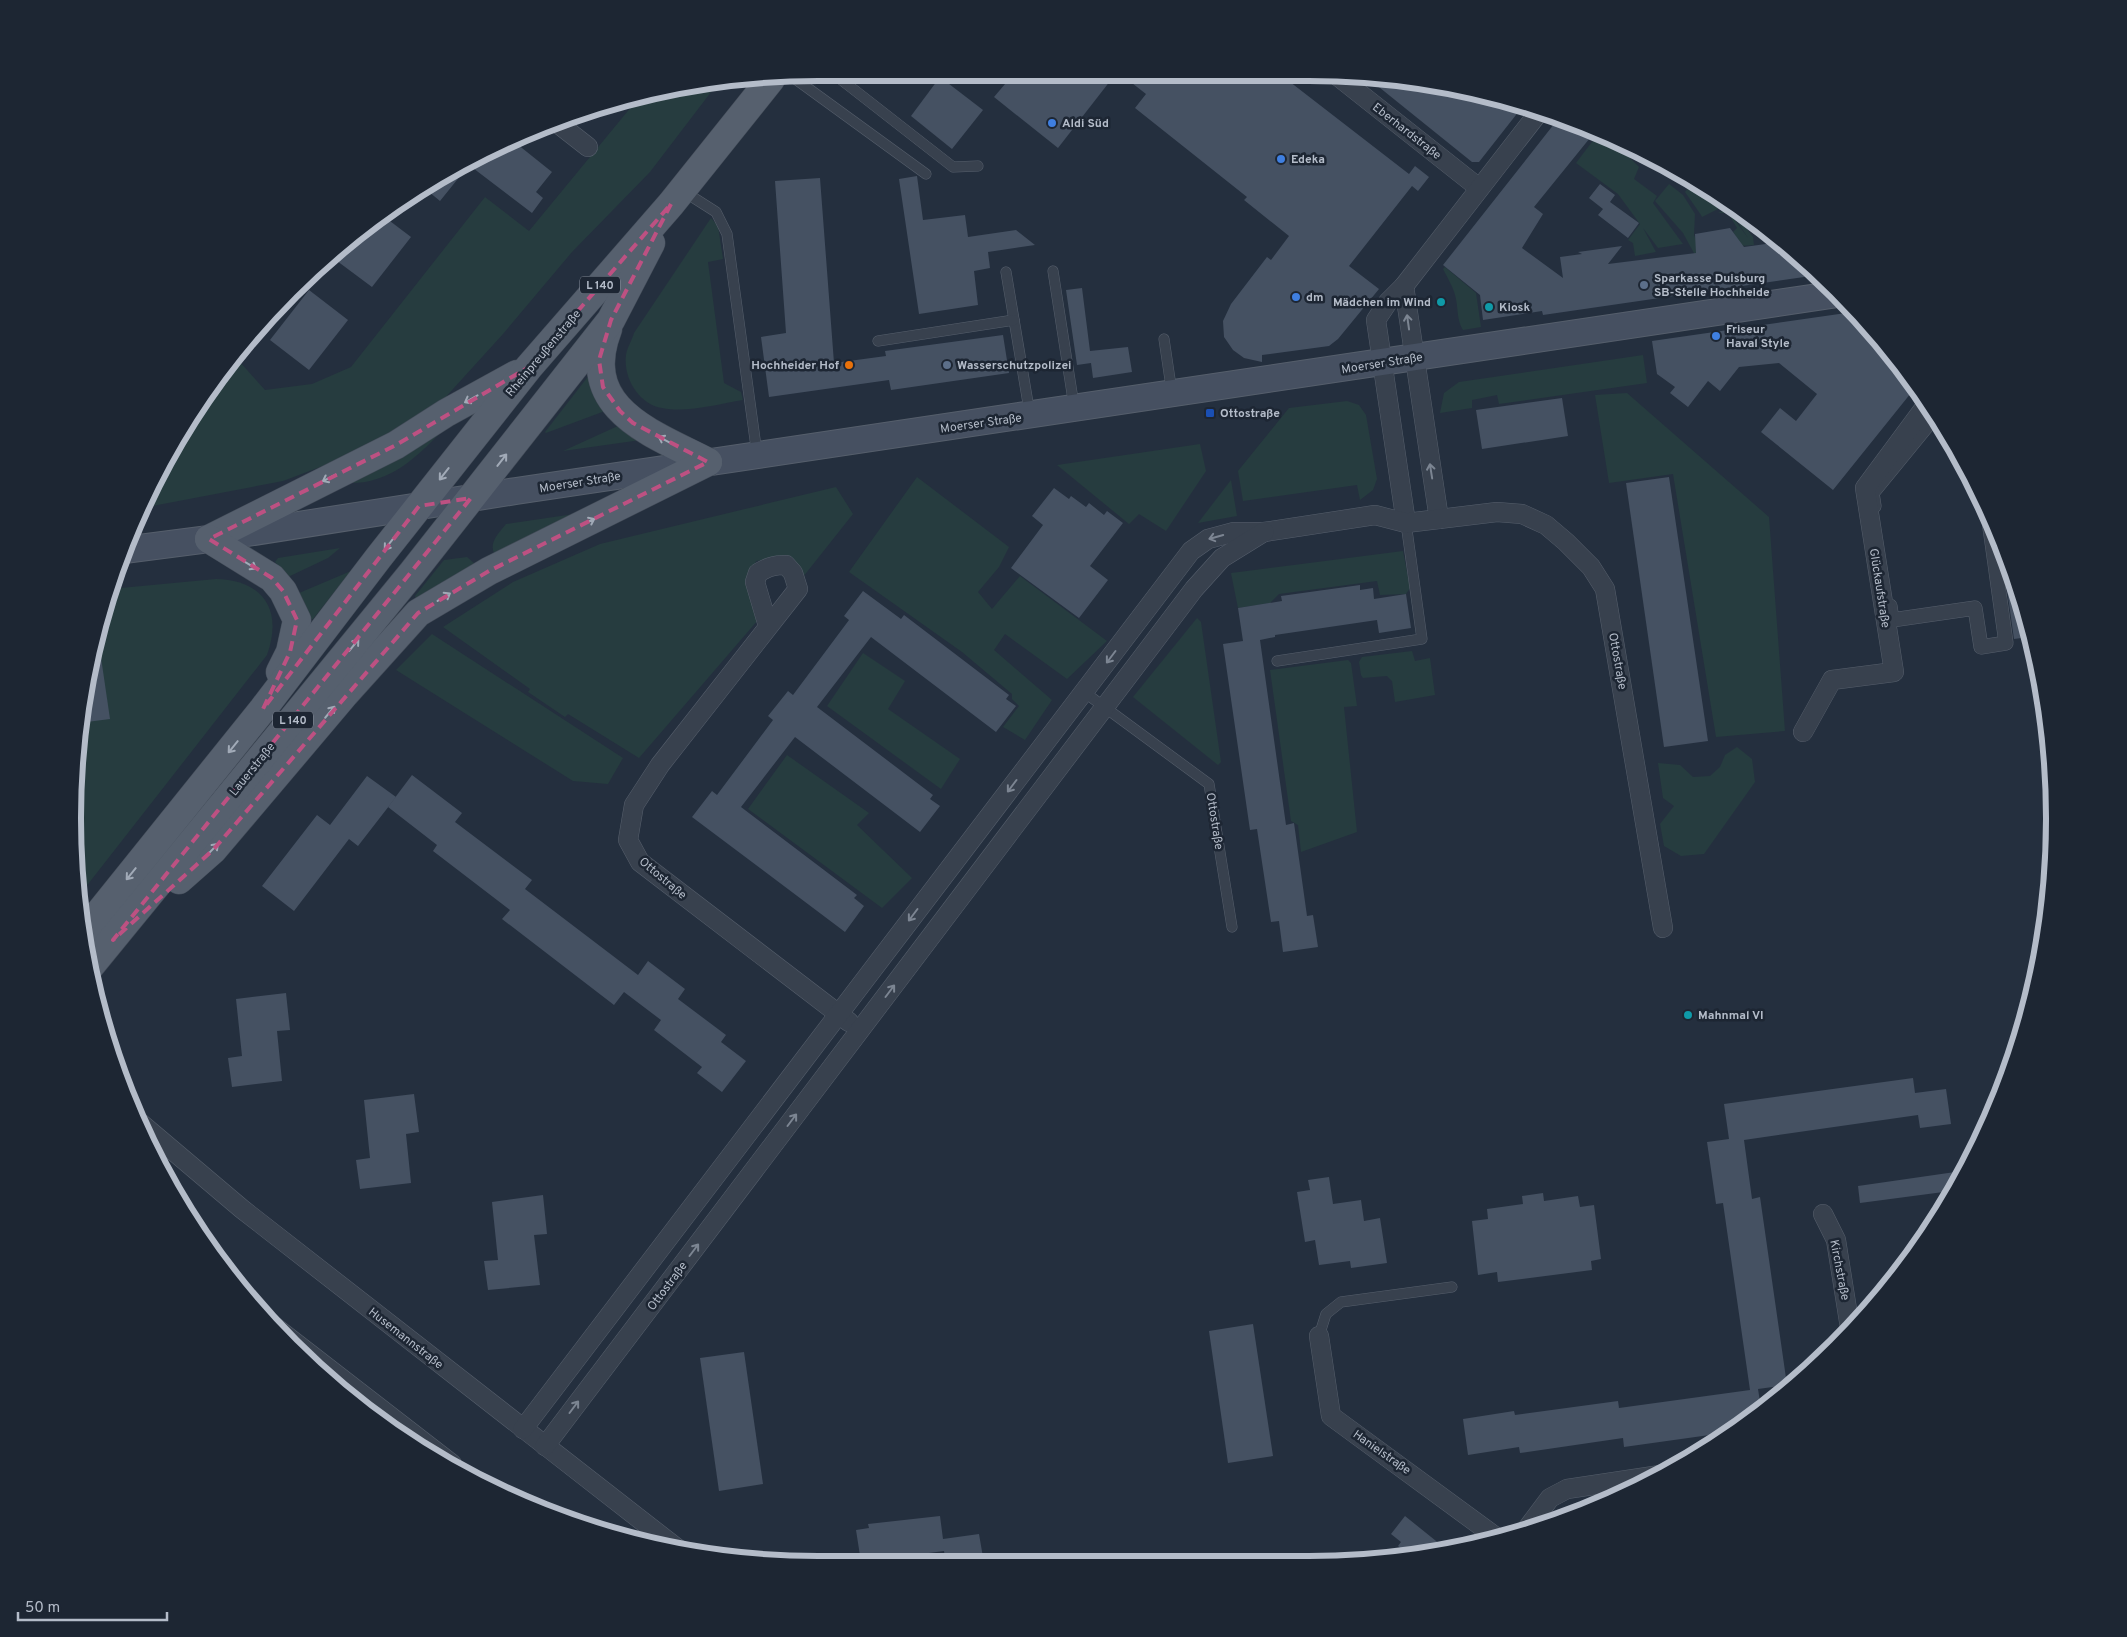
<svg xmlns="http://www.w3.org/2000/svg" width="2127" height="1637" font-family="Overpass,sans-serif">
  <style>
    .green { fill: #263c3f }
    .building { fill: #455162 }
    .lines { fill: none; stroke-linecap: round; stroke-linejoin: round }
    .service-casing { stroke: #565f6c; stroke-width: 11 }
    .pedestrian-casing { stroke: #565f6c; stroke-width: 15 }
    .minor-casing { stroke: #565f6c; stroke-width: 20 }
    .secondary-casing { stroke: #565f6c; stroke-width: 28 }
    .primary-casing { stroke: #414a57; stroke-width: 29 }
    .service { stroke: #38414e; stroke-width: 10 }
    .pedestrian { stroke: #38414e; stroke-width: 14 }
    .minor { stroke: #38414e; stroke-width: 19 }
    .secondary { stroke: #465061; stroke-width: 26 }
    .primary { stroke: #56606e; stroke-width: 28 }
    .oneway { stroke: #7c8592 }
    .oneway2 { stroke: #a1aab7 }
    .marked { fill: none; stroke: #bd5182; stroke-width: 4; stroke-dasharray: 10 6; stroke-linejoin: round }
    .shop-dot { fill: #3f7fe0; stroke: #1d2633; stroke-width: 2 }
    .service-dot { fill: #5c6f8a; stroke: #1d2633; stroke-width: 2 }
    .culture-dot { fill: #0f9aa8; stroke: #1d2633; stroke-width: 2 }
    .food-dot { fill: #e8710a; stroke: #1d2633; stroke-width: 2 }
    .transit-dot { fill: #1a4fb4; stroke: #1d2633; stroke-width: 2 }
    .labels { text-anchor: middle; stroke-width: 5; stroke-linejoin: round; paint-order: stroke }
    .shield { fill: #1d2633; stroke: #878f9c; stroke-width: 1 }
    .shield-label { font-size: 11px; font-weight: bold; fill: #b4bcc9 }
    .poi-label { font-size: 12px; font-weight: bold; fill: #b4bcc9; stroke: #1d2633; text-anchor: start }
    .street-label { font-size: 12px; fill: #b4bcc9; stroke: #1d2633 }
    .rim { fill: none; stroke: #b4bcc9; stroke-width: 6 }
  </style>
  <rect width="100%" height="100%" fill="#242f3e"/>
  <g class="green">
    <path d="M721,79L650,172L572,252L503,334L433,411L368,449L283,481L142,508L172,446L220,374L239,361L265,390L312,384L351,367L485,197L529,231L641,95Z"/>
    <path d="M1598,134L1611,139L1639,167L1634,179L1657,196L1653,203L1683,244L1658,248L1643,228L1656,252L1635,256L1633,243L1628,240L1640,224L1618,194L1576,163Z"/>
    <path d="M1692,183L1713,196L1720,208L1702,217L1701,215L1685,192Z"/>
    <path d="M1669,184L1683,195L1695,214L1694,235L1702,253L1695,255L1683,233L1655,201Z"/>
    <path d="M1726,204L1770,233L1763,235L1754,224L1747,229L1753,237L1754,245L1742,246L1733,232L1737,228L1728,213H1718L1727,209L1748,238Z"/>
    <path d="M711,218L718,226L723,259L708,262L724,383L741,392L743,400C718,404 687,413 662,408C639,404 623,378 626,355C627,348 632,340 634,333Z"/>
    <path d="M1445,267L1476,293L1481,327L1463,330C1457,321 1458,309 1456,299C1454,288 1448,279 1443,269Z"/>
    <path d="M1643,355L1647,383L1499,404L1497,395L1472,400V408L1440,413L1444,393L1459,382Z"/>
    <path d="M590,374L605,411L546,433L545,432Z"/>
    <path d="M1627,393L1769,517L1785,731L1716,737L1673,474L1609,483L1595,395Z"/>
    <path d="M1347,401L1359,405L1366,415L1377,479L1373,490L1360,500L1357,485L1243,501L1238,471L1289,408Z"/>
    <path d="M620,425L641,440L563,451Z"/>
    <path d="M442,431C416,458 389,484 349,483Z"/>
    <path d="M1200,444L1206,471L1166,531L1139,514L1129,524L1057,465Z"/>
    <path d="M917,477L1009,547L999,567L978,592L992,609L1020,576L1107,641L1067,679L1005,634L994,650L1052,700L1025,740L1003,727L1019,706L1012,699V694L962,652L849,572Z"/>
    <path d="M1231,480L1237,516L1198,523Z"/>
    <path d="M836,487L853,514L803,577L787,557L756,561L749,582L758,620L639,758L568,714L565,717L528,692L530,689L443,627L513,582L600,544Z"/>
    <path d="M574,514L494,553C489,542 499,533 506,524Z"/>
    <path d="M340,548L328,558L288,577L275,562L278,558Z"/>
    <path d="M1403,551L1410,588L1406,594L1380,595L1377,581L1279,594L1270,603L1238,608L1231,573Z"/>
    <path d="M467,557L475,564L416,599L415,596L444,560Z"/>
    <path d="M351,571L313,619H309L299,593Z"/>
    <path d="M216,579C264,580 283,611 267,655L78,897L74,867L79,721L98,626L110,589Z"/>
    <path d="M1197,618L1201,622L1221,762L1218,765L1133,697Z"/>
    <path d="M432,634L623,758L608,784L573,781L396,670Z"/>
    <path d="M1412,651L1415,661L1430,658L1435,695L1395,702L1392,681L1387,676L1363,678L1361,675L1359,662L1362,657Z"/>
    <path d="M863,653L905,681L888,709L960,759L941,789L827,706Z"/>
    <path d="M1348,660L1351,663L1357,706L1344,707L1357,832L1301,852L1298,825L1291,821L1270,670Z"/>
    <path d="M1737,747L1752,759L1755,782L1704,854L1681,856L1664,846L1660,824L1674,806L1663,798L1658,763L1680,765L1693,777L1710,776L1720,767L1725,755Z"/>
    <path d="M787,755L869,813L857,825L912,878L882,908L748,809Z"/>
  </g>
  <g class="building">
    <path d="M1281,75L1409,174L1415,166L1429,177L1418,191L1412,186L1349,266L1379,289L1338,339L1329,346L1262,355V362L1244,358L1233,350L1224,337L1223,321L1231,304L1267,257L1271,260L1289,236L1244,200L1247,197L1135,108L1146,94L1123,76Z"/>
    <path d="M1364,75L1502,98L1523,106L1479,162H1472Z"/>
    <path d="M1114,76L1058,148L994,97L1011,77Z"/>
    <path d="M940,77L983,110L952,149L911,116Z"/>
    <path d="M1558,119L1594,133L1534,207L1543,214L1522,248L1563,278L1560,257L1582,254L1578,252L1622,246L1608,264L1696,253L1695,234L1730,228L1744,247L1780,242L1818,275L1543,315L1542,311L1483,320L1480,295L1443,265Z"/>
    <path d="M512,140L552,172L536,192L543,198L532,213L469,165L440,201L423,187L445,173Z"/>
    <path d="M917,176L923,220L965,215L968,237L1016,230L1035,245L988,252L990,268L974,271L978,305L919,314L899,179Z"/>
    <path d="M820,178L834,363L886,356L885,351L1003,335L1009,373L891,390L889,380L769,397L761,337L786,333L775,181Z"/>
    <path d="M1600,184L1615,195L1610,202L1639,223L1628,238L1598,215L1603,209L1589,198Z"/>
    <path d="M382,215L411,237L372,287L333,258L341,247L364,227Z"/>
    <path d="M1082,288L1090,351L1128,347L1132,372L1093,378L1091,363L1077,365L1066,290Z"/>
    <path d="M309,290L348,320L309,370L270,340Z"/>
    <path d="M1853,312L1915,388L1833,490L1761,432L1780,408L1796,421L1817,394L1779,363L1739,367L1720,391L1708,381L1688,407L1670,393L1675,387L1657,374L1652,341Z"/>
    <path d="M1562,398L1568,436L1482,449L1476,410Z"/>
    <path d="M1669,477L1708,741L1664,747L1626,483Z"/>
    <path d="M1054,488L1069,499L1071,496L1086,507L1089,503L1104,515L1107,511L1123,523L1090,566L1108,580L1079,618L1011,568L1043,525L1032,516Z"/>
    <path d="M2003,561H2006L2029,637L2014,639Z"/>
    <path d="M1360,585V590L1373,588L1374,599L1406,594L1411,628L1379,633L1377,620L1275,635V637L1260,640L1286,825L1294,823L1307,916L1313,915L1318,947L1283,952L1279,921L1271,922L1257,829L1250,830L1223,644L1243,641L1238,608L1282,601L1281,596Z"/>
    <path d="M863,591L901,619L904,615L1009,695L1006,699L1016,706L996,732L871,637L817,707L933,795L930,799L940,806L920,832L795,737L741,807L857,895L854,898L864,906L845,932L692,817L712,791L717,795L773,720L768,716L788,691L793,695L849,620L844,616Z"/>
    <path d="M96,637H98L110,719L79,723Z"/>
    <path d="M412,775L462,813L455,822L532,880L525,889L638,975L648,961L685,989L678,999L726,1035L721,1042L746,1061L722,1092L697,1073L702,1067L654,1030L661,1020L624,992L614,1005L502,919L510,910L433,851L437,845L388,807Z"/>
    <path d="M367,776L396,797L358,846L349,839L294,911L262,886L317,815L330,825Z"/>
    <path d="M286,993L290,1030L277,1031L282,1081L232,1087L228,1058L242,1056L236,999Z"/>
    <path d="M1913,1078L1915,1093L1946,1089L1951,1124L1920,1128L1918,1115L1744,1140L1752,1199L1760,1197L1787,1385L1758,1389L1761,1408L1742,1423L1730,1425L1731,1432L1624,1447L1623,1438L1520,1453L1519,1447L1468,1455L1463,1419L1514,1411L1515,1415L1618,1401L1619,1408L1750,1390L1723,1203L1716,1204L1707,1142L1729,1139L1724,1104Z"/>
    <path d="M414,1094L419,1132L406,1134L411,1183L360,1189L356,1160L370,1158L364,1100Z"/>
    <path d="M1962,1171L1951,1191L1860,1203L1858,1186Z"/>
    <path d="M1329,1177L1333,1204L1361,1200L1364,1221L1380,1218L1387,1263L1351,1268L1350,1261L1319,1265L1315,1240L1305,1242L1297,1192L1310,1190L1308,1180Z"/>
    <path d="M1543,1193L1544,1201L1578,1196L1580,1207L1594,1205L1601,1259L1591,1261L1592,1270L1498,1282L1497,1272L1478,1275L1472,1221L1488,1219L1487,1209L1523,1204L1522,1196Z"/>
    <path d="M543,1195L547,1234L534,1235L540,1285L488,1290L484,1261L498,1260L492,1202Z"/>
    <path d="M1253,1324L1273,1456L1228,1463L1209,1331Z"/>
    <path d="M744,1352L763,1484L719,1491L700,1358Z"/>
    <path d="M940,1516L943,1539L979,1534L984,1563H946L944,1551L861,1562L856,1530L869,1528L868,1524Z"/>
    <path d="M1405,1516L1446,1549L1412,1557L1398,1546L1401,1542L1391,1534Z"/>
  </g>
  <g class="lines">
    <g class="service-casing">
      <g id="service">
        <path d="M794,78L926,174"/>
        <path d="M839,78L953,167L978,166"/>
        <path d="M683,191L716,212L727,234L757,454"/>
        <path d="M1053,271L1074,406"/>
        <path d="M1006,272L1030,415"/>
        <path d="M1164,339L1172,393"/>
        <path d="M878,341L1014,320"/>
        <path d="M1277,661L1422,639L1406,523"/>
        <path d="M1084,692L1209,784L1232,927"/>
        <path d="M1319,1336L1326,1314L1341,1302L1452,1287"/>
      </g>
    </g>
    <g class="pedestrian-casing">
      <g id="pedestrian">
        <path d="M1874,506L1872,493L1935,416"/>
        <path d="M1890,606L1892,620L1975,608L1981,647L2006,643L1989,521H1991"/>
      </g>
    </g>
    <g class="minor-casing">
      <g id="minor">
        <path d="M1335,74L1479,188"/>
        <path d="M556,122L588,147"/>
        <path d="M1404,286L1439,519"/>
        <path d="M1406,523L1376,320L1388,302L1404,286L1539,112"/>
        <path d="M768,626L755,582L758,573C768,567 774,565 786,565L793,573L798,589L660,765L634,805L628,840L640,862L849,1022"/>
        <path d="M1803,732L1832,680L1894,672L1865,488L1928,403"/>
        <path d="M138,1121L242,1209L678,1549"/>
        <path d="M1823,1214L1836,1240L1850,1328"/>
        <path d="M275,1327L452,1464"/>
        <path d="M1319,1336L1331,1416L1496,1537"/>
        <path d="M523,1429L1191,551L1208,539L1234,532H1264L1375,515L1406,523L1497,512L1522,514L1546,525L1566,542L1591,567L1605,589L1663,928"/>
        <path d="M545,1446L1194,589L1222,558L1264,532"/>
        <path d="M1526,1530L1550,1498L1567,1489L1660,1475"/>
      </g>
    </g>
    <g class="secondary-casing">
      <path id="secondary" d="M124,550L209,539L516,491L1838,294"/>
    </g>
    <g class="primary-casing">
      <g id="primary">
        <path d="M608,329C577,409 652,433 708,462"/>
        <path d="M209,539L396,445L446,413L517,374"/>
        <path d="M209,539L272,578L283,591L297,620L290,652L280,672"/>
        <path d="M179,880L213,850L345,694L418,613L489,571L708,462"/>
        <path d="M83,933L263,709L379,557L529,367L671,204L771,79"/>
        <path d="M88,969L412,573L611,320L651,243"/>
      </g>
    </g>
    <use href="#service" class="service"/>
    <use href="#pedestrian" class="pedestrian"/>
    <use href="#minor" class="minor"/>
    <use href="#secondary" class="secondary"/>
    <use href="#primary" class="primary"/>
  </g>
  <defs><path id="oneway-shaft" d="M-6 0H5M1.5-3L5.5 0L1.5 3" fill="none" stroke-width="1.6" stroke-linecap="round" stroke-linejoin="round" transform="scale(1.25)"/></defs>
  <g class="oneway">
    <use href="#oneway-shaft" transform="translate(1408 322) rotate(-98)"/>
    <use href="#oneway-shaft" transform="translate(1431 471) rotate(-99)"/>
    <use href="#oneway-shaft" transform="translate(1216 537) rotate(164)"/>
    <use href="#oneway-shaft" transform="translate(1111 657) rotate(127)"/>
    <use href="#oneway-shaft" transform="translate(1012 786) rotate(127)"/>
    <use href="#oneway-shaft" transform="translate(913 915) rotate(127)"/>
    <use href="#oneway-shaft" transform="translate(890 991) rotate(-53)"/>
    <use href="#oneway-shaft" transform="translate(792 1120) rotate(-53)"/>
    <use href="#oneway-shaft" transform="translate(694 1250) rotate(-53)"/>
    <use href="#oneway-shaft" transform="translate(574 1407) rotate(-53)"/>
  </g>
  <g class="oneway2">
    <use href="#oneway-shaft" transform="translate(471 399) rotate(151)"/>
    <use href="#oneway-shaft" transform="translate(665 440) rotate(-152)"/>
    <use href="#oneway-shaft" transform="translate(502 460) rotate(-52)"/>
    <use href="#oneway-shaft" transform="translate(444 474) rotate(128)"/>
    <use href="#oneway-shaft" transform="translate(329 478) rotate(153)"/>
    <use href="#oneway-shaft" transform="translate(588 522) rotate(-26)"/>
    <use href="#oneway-shaft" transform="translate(389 544) rotate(128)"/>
    <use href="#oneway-shaft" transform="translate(250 565) rotate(31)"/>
    <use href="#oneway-shaft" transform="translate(444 597) rotate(-31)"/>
    <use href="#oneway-shaft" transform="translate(354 645) rotate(-51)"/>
    <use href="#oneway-shaft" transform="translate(330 712) rotate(-50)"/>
    <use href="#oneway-shaft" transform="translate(233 747) rotate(129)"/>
    <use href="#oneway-shaft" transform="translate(213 849) rotate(-46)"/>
    <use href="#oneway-shaft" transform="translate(131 874) rotate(129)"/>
  </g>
  <path class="marked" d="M671,204L611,320L599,360L603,387L620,411L633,423L708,462L489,571L418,613L213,850L113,940L471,498L419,506L263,709L290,652L297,620L283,591L272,578L209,539L396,445L529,367Z"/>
  <g class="shop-dot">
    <circle cx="1052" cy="123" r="5"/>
    <circle cx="1281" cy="159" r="5"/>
    <circle cx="1296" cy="297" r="5"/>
    <circle cx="1716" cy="336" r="5"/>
  </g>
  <g class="service-dot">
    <circle cx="1644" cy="285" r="5"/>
    <circle cx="947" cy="365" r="5"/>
  </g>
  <g class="culture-dot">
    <circle cx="1441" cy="302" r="5"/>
    <circle cx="1489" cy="307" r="5"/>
    <circle cx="1688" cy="1015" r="5"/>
  </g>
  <circle class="food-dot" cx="849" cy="365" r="5"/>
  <rect class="transit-dot" x="1205" y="408" width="10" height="10" rx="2.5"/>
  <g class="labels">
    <g class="shield">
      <rect x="580" y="276.5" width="40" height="17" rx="4"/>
      <rect x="273" y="711.5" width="40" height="17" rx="4"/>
    </g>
    <g class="shield-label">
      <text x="600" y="289">L 140</text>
      <text x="293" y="724">L 140</text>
    </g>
    <g class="poi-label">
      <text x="1062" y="127">Aldi Süd</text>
      <text x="1291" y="163">Edeka</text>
      <text x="1654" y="282">Sparkasse Duisburg<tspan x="1654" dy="14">SB-Stelle Hochheide</tspan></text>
      <text x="1306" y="301">dm</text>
      <text x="1431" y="306" text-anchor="end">Mädchen im Wind</text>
      <text x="1499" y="311">Kiosk</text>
      <text x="1726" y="333">Friseur<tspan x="1726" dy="14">Haval Style</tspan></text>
      <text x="839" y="369" text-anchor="end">Hochheider Hof</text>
      <text x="957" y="369">Wasserschutzpolizei</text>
      <text x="1220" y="417">Ottostraße</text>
      <text x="1698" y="1019">Mahnmal VI</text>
    </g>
    <g class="street-label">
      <text transform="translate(1407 131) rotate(38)" y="4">Eberhardstraße</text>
      <text transform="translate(543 353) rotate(-50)" y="4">Rheinpreußenstraße</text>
      <text transform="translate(1382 363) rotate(-9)" y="4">Moerser Straße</text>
      <text transform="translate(981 423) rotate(-8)" y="4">Moerser Straße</text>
      <text transform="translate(580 482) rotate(-9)" y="4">Moerser Straße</text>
      <text transform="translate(1880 588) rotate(81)" y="4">Glückaufstraße</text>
      <text transform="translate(1618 661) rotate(80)" y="4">Ottostraße</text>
      <text transform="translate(252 769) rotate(-51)" y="4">Lauerstraße</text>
      <text transform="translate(1215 821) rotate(81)" y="4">Ottostraße</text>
      <text transform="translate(663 878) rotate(40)" y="4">Ottostraße</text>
      <text transform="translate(1840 1270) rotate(79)" y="4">Kirchstraße</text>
      <text transform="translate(667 1286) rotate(-53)" y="4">Ottostraße</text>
      <text transform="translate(406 1338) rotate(38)" y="4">Husemannstraße</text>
      <text transform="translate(1382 1452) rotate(35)" y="4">Hanielstraße</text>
    </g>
  </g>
  <path d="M0 0H2127V1637H0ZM818 81H1309A737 737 0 0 1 2046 818V819A737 737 0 0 1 1309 1556H818A737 737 0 0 1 81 819V818A737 737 0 0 1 818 81Z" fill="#1d2633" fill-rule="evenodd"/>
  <path class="rim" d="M818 81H1309A737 737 0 0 1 2046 818V819A737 737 0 0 1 1309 1556H818A737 737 0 0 1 81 819V818A737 737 0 0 1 818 81Z"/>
  <path d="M18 1612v8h149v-8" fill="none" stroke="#b4bcc9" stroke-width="2.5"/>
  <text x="25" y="1612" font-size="15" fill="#b4bcc9" stroke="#1d2633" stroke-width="4" paint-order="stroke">50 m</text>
</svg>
